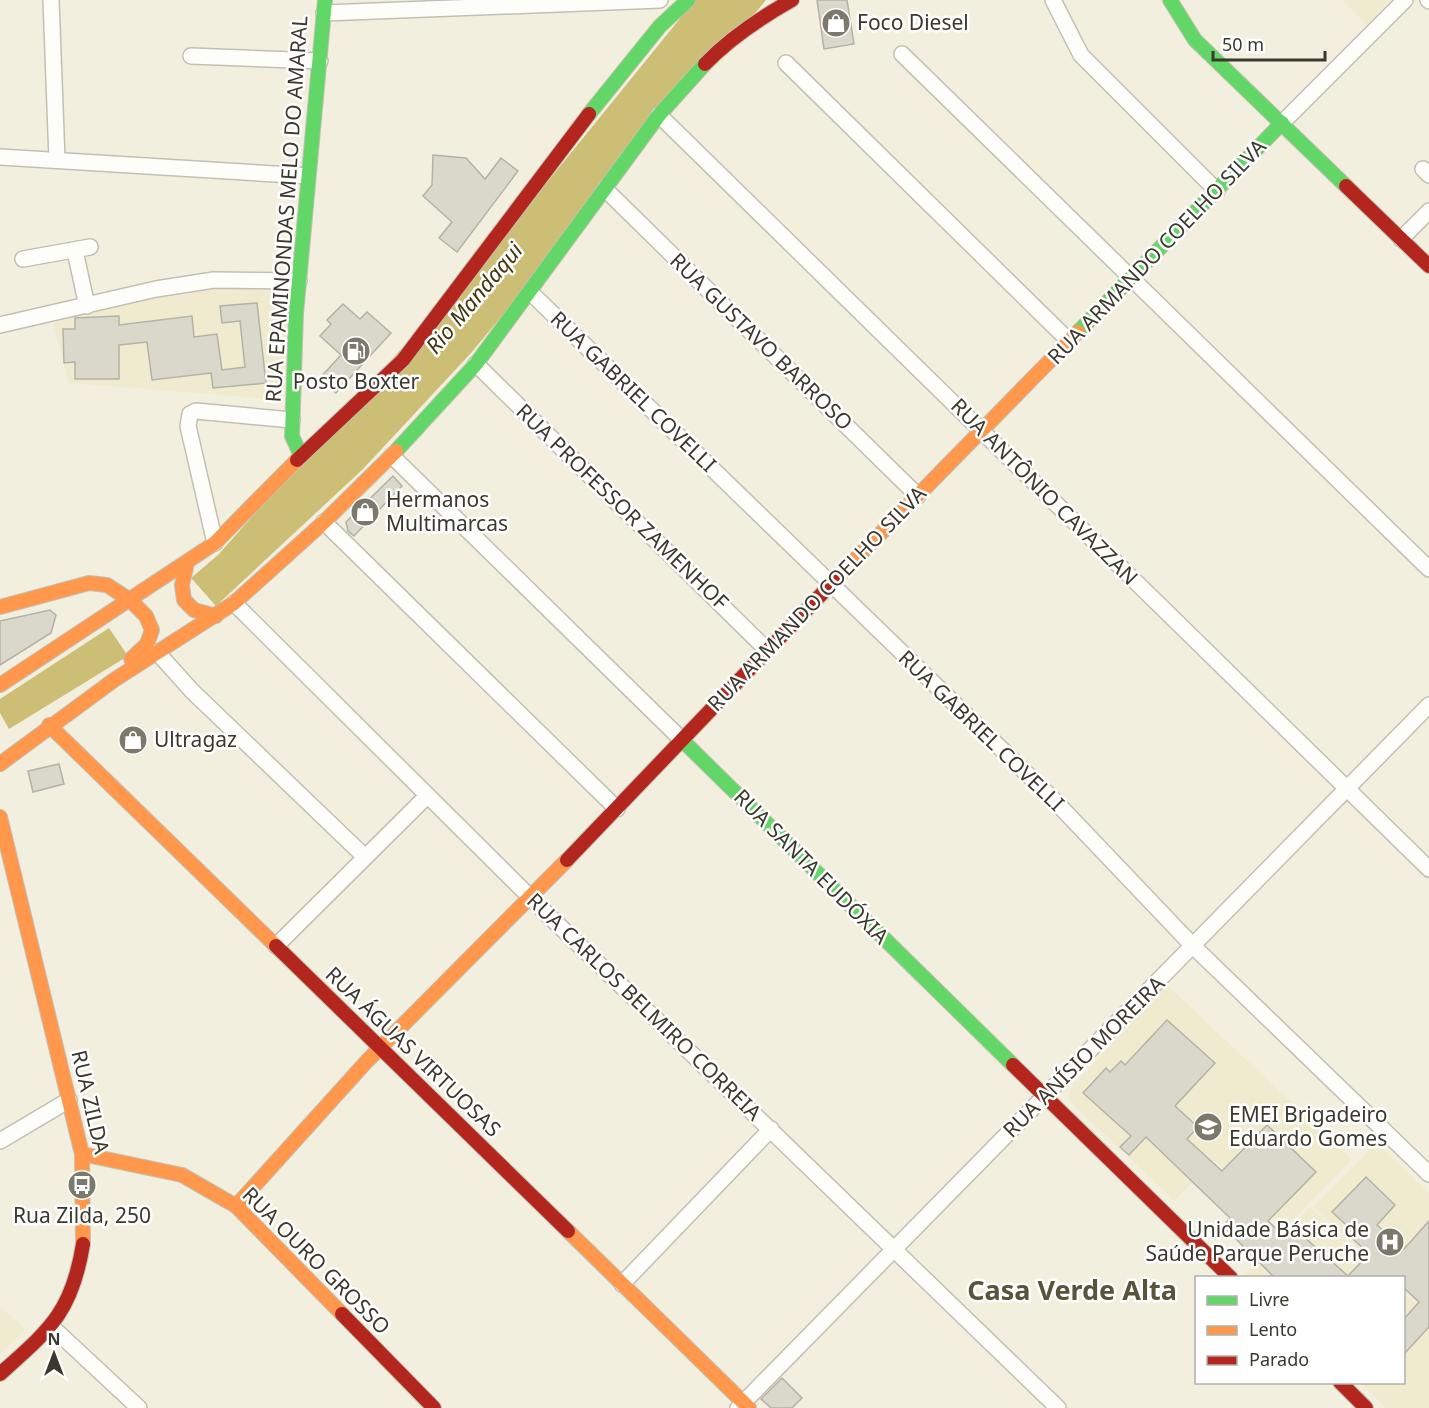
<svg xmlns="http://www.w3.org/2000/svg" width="1429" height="1408" font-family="'Noto Sans',sans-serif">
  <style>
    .built { fill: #f0ebcf }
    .water { fill: #ccbf75 }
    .building { fill: #dad8cb; stroke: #b4b2a6; stroke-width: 1.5 }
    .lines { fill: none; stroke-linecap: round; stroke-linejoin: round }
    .street-casing { stroke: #c2c0b4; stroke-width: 18 }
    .fast-casing { stroke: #c2c0b4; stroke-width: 16 }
    .slow-casing { stroke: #c2c0b4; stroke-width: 16 }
    .jam-casing { stroke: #c2c0b4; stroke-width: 16 }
    .street { stroke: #fdfdfa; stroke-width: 15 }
    .fast { stroke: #63d668; stroke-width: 14 }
    .slow { stroke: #ff974d; stroke-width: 14 }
    .jam { stroke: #b3261e; stroke-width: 14 }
    .labels { text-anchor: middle; stroke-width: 5; stroke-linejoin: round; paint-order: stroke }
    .poi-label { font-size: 21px; fill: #3b392d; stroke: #fff; text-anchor: start }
    .street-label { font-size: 21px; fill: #3b392d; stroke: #fff }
    .water-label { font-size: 22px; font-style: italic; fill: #3f370d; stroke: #fff }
    .district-label { font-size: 27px; font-weight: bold; fill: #58533a; stroke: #fff }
  </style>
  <rect width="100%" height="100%" fill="#f2efdf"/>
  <g class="built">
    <path d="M1342,0H1389L1367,25Z"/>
    <path d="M219,289H291L284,400L69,383L53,324L74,316L145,300Z"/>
    <path d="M1167,985L1356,1163L1377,1143L1429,1193V1314L1404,1291V1278L1389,1277L1313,1207L1356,1164L1352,1159L1285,1228L1214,1161L1174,1201L1070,1101L1069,1090Z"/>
    <path d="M1310,1207L1387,1277L1251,1278L1246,1273Z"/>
    <path d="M1404,1293L1429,1316V1408H1386L1360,1383L1404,1382Z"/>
    <path d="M0,1307L26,1329L0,1354Z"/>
  </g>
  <g class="water">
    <path d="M695,0H766L471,353L363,469L216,606L191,578L218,555L523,212Z"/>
    <path d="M109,628L128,656L9,729L0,713V699Z"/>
  </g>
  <g class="building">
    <path d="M817,0H847L854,44L824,49Z"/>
    <path d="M433,155L466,158L485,179L501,158L518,171L457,252L439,238L452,222L423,196L432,185Z"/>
    <path d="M257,303L266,383L213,388L211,373L152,380L147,342L119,345V379H75V362L64,363L63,329H75V318L119,316V325L192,316L194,337L217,334L222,370L245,367L240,321L222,323L220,306Z"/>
    <path d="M343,304L360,319L367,312L391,333L336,393L319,379L341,355L320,336L331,324L327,320Z"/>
    <path d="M393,476L402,486L354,536L348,531L346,522Z"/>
    <path d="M50,610L56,615L51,633L0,665V621Z"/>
    <path d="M59,764L64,784L33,792L28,771Z"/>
    <path d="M1167,1020L1215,1063L1175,1106L1198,1127L1187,1139L1222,1171L1267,1125L1316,1172L1268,1221L1285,1237L1294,1228L1348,1276L1369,1254L1353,1239L1357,1235L1332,1212L1366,1177L1395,1205L1377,1225L1404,1249L1429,1221V1327L1404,1354V1319L1419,1302L1404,1288V1278H1275L1223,1226L1230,1218L1146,1137L1129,1155L1120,1147L1131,1136L1083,1093L1106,1068L1110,1072L1121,1061L1125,1065Z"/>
    <path d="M782,1378L802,1398L792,1408H771L761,1399Z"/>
  </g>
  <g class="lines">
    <g class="street-casing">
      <g id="street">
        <path d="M51,0L57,160"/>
        <path d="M1053,0L1081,55L1217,191"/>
        <path d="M1428,0L1429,1"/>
        <path d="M324,13L660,0"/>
        <path d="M902,54L1429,569"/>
        <path d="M191,56L320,61"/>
        <path d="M786,63L1069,341"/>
        <path d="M659,115L1429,869"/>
        <path d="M1282,123L1405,0"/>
        <path d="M0,157L307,176"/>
        <path d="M1423,169L1429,175"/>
        <path d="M605,189L918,496"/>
        <path d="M1401,239L1429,211"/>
        <path d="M75,251L87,306"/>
        <path d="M23,259L90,247"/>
        <path d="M530,292L1053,799L1193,946L1429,1174"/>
        <path d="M0,325L156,289L214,280L299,281"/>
        <path d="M476,364L767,650"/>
        <path d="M392,456L682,740"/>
        <path d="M324,522L617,809"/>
        <path d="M215,543L188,426L190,414L196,411L292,420"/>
        <path d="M234,603L546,913L1058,1408"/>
        <path d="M157,652L192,691L365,857"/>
        <path d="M276,946L427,796"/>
        <path d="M0,1141L69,1100"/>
        <path d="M622,1284L771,1129"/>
        <path d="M52,1327L139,1408"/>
        <path d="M738,1408L1429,705"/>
      </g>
    </g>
    <g class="fast-casing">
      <g id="fast">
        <path d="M1170,0L1195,40L1346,186"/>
        <path d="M589,114L660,26L688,0"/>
        <path d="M1078,332L1282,123"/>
        <path d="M396,451L476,364L659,115L705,64"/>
        <path d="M301,456L292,436L296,314L325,0"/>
        <path d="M682,740L1013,1065"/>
      </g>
    </g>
    <g class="slow-casing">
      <g id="slow">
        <path d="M187,563L182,585L184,600L194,610L216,616"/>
        <path d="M837,578L1078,332"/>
        <path d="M130,600L146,616L152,630L147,644L131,659"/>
        <path d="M0,607L89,583L107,585L130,600"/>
        <path d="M0,685L215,543L297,460"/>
        <path d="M49,725L276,946"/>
        <path d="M0,764L114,680L234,603L324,522L396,451"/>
        <path d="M0,817L82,1154L83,1244"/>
        <path d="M82,1154L182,1175L236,1206L342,1314"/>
        <path d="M236,1206L367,1061L567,860"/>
        <path d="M568,1231L749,1408"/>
      </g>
    </g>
    <g class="jam-casing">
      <g id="jam">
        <path d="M705,64C731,37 760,18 792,0"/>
        <path d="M1346,186L1429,266"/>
        <path d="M297,460L403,360L589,114"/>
        <path d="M567,860L837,578"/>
        <path d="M276,946L568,1231"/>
        <path d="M1013,1065L1231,1278"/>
        <path d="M342,1314L434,1408"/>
        <path d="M0,1374C49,1330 72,1313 83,1244"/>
        <path d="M1340,1382L1366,1408"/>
      </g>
    </g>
    <use href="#street" class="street"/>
    <use href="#fast" class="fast"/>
    <use href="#slow" class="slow"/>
    <use href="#jam" class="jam"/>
  </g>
  <defs>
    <g id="shop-disc" transform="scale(1.5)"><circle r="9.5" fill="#7b796b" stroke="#fff"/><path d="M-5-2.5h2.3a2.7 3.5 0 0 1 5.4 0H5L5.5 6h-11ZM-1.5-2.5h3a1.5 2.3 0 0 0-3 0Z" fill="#fff"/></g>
    <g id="fuel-disc" transform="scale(1.5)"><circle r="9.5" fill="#7b796b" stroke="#fff"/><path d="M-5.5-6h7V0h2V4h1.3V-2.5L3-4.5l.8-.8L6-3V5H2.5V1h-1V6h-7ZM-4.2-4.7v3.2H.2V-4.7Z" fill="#fff"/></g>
    <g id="school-disc" transform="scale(1.5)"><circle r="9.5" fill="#7b796b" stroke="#fff"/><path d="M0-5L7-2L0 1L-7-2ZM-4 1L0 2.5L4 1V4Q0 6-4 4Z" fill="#fff"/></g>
    <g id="bus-disc" transform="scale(1.5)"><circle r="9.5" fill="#7b796b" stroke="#fff"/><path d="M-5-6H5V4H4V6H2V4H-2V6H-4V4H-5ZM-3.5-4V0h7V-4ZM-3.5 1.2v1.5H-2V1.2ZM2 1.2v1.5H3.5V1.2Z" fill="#fff"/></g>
    <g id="hospital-disc" transform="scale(1.5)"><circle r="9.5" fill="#7b796b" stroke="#fff"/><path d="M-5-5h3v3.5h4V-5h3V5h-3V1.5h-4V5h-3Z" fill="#fff"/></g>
  </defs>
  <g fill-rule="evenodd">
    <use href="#shop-disc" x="836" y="23"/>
    <use href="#fuel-disc" x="356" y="351"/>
    <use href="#shop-disc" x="365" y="512"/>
    <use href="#shop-disc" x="133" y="740"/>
    <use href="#school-disc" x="1208" y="1127"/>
    <use href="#bus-disc" x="82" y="1185"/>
    <use href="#hospital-disc" x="1390" y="1242"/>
  </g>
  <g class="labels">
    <g class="poi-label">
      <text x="857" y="30">Foco Diesel</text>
      <text x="356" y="389" text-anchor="middle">Posto Boxter</text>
      <text x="386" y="507">Hermanos<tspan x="386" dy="24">Multimarcas</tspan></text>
      <text x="154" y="747">Ultragaz</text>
      <text x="1229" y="1122">EMEI Brigadeiro<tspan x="1229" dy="24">Eduardo Gomes</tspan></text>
      <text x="82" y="1223" text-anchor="middle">Rua Zilda, 250</text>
      <text x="1369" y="1237" text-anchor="end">Unidade Básica de<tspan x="1369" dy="24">Saúde Parque Peruche</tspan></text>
    </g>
    <g class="street-label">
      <text transform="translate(287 209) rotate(-86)" y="7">RUA EPAMINONDAS MELO DO AMARAL</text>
      <text transform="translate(1157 252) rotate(-46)" y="7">RUA ARMANDO COELHO SILVA</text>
      <text transform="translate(761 342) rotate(44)" y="7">RUA GUSTAVO BARROSO</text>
      <text transform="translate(633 392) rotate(44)" y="7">RUA GABRIEL COVELLI</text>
      <text transform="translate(1044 492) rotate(45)" y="7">RUA ANTÔNIO CAVAZZAN</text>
      <text transform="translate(622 507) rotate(44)" y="7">RUA PROFESSOR ZAMENHOF</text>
      <text transform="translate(817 599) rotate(-46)" y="7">RUA ARMANDO COELHO SILVA</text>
      <text transform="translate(981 731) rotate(44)" y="7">RUA GABRIEL COVELLI</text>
      <text transform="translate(811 867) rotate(45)" y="7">RUA SANTA EUDÓXIA</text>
      <text transform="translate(644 1007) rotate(44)" y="7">RUA CARLOS BELMIRO CORREIA</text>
      <text transform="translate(413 1052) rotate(44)" y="7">RUA ÁGUAS VIRTUOSAS</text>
      <text transform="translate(1084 1057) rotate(-45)" y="7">RUA ANÍSIO MOREIRA</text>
      <text transform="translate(90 1102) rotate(77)" y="7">RUA ZILDA</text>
      <text transform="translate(316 1261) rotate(45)" y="7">RUA OURO GROSSO</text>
    </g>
    <g class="water-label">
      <text transform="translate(474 298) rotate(-50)" y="8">Rio Mandaqui</text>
    </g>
    <g class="district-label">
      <text x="1072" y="1300">Casa Verde Alta</text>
    </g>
  </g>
  <rect x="1195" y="1276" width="210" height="108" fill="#ffffff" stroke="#b1b0ab" stroke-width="1.5"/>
  <rect x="1207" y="1296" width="30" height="9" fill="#63d668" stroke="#b1b0ab" stroke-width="1.5"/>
  <text x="1249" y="1306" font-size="18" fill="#3b392d">Livre</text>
  <rect x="1207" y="1326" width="30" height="9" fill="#ff974d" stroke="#b1b0ab" stroke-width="1.5"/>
  <text x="1249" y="1336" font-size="18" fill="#3b392d">Lento</text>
  <rect x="1207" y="1356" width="30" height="9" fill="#b3261e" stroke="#b1b0ab" stroke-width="1.5"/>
  <text x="1249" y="1366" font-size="18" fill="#3b392d">Parado</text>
  <g transform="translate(54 1354)" stroke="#ffffff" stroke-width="4.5" paint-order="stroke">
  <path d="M0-4.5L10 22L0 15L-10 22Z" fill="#3b392d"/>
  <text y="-9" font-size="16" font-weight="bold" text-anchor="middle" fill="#3b392d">N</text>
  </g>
  <path d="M1213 51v9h112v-9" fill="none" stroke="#3b392d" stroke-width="3"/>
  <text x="1222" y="51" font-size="18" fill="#3b392d" stroke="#ffffff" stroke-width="4.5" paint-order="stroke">50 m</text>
</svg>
